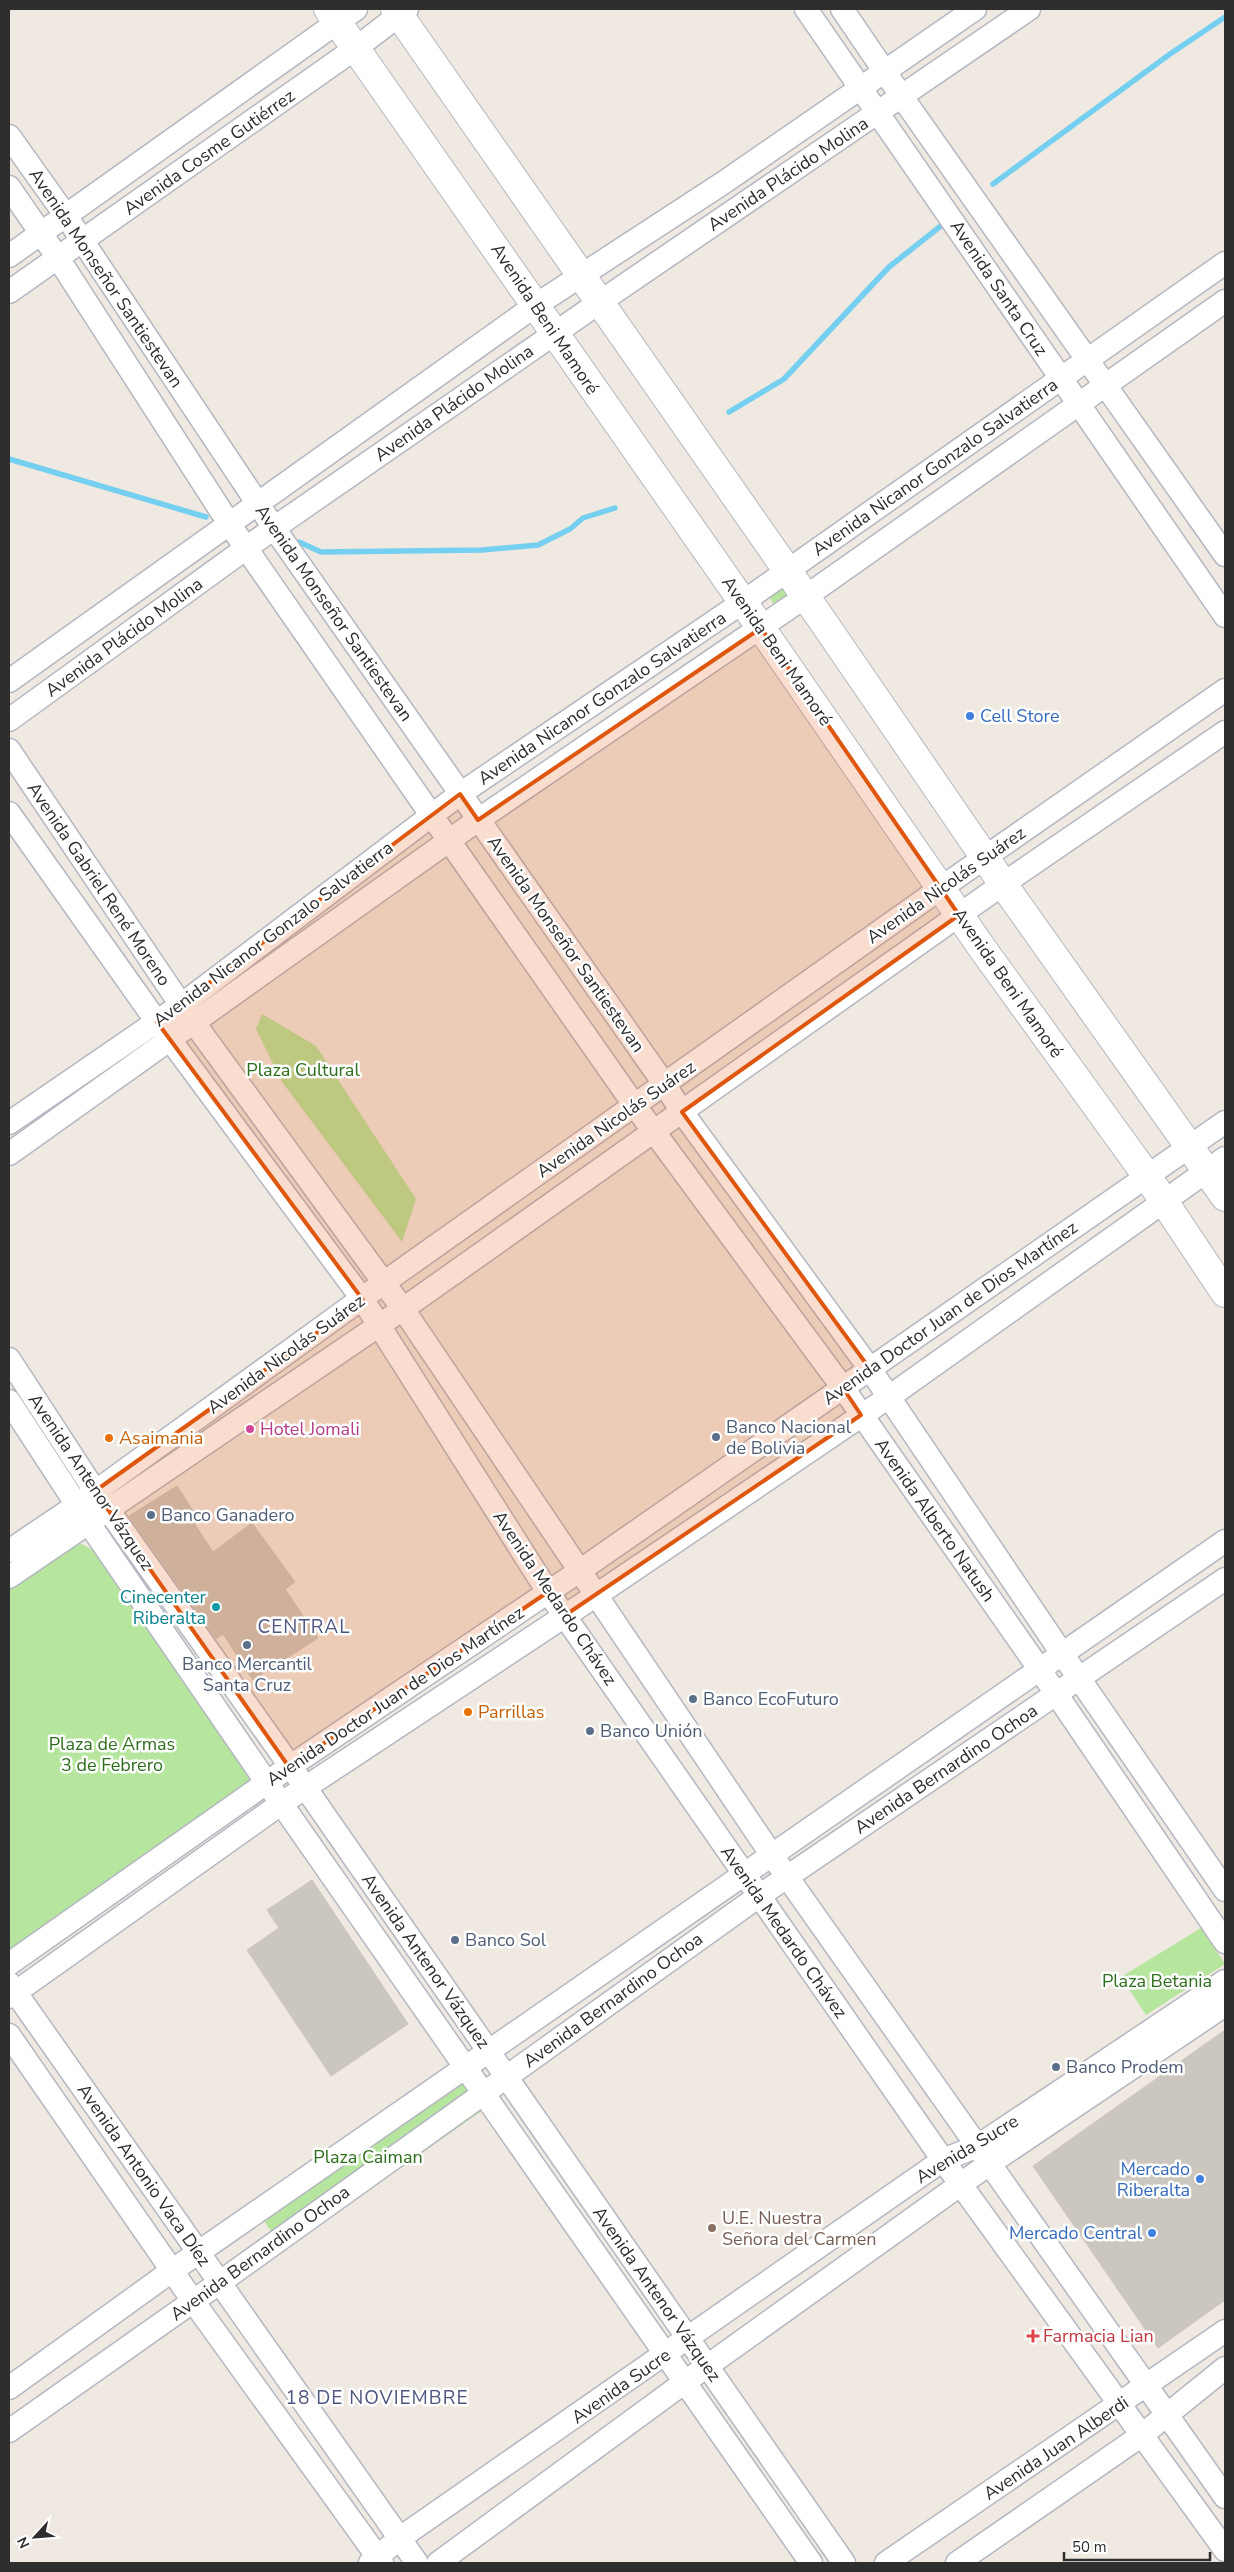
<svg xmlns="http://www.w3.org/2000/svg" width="1234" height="2572" font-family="'Nunito Sans',sans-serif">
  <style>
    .green { fill: #b6e59e }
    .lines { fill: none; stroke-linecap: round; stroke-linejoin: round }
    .stream { stroke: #75cff0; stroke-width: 5.5 }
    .building { fill: #cbc7bf; stroke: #cbc5ba }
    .street-casing { stroke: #b4b7c1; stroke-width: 25 }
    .secondary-casing { stroke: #b4b7c1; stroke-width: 30 }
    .street { stroke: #fff; stroke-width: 22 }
    .secondary { stroke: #fff; stroke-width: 28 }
    .marked { fill: #df570e; fill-opacity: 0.2; stroke: #df570e; stroke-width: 4; stroke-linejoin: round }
    .shop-dot { fill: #3f7fe0; stroke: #fff; stroke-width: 2 }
    .hotel-dot { fill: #d1479c; stroke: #fff; stroke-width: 2 }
    .service-dot { fill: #5c6f8a; stroke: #fff; stroke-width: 2 }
    .food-dot { fill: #e8710a; stroke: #fff; stroke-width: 2 }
    .culture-dot { fill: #0f9aa8; stroke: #fff; stroke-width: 2 }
    .education-dot { fill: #8d6e63; stroke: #fff; stroke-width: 2 }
    .health-dot { fill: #e0444e; stroke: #fff; stroke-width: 2 }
    .labels { text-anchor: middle; stroke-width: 5; stroke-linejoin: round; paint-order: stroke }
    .street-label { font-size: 18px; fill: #2e2e2e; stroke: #fff }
    .shop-label { font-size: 18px; fill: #366cbe; stroke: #fff; text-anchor: end }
    .park-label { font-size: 18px; fill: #2c6e1b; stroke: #fff }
    .service-label { font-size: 18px; fill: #4e5e75; stroke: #fff; text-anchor: start }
    .hotel-label { font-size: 18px; fill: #b23c85; stroke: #fff; text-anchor: start }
    .food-label { font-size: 18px; fill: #c56008; stroke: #fff; text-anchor: start }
    .culture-label { font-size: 18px; fill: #0d838f; stroke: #fff; text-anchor: end }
    .education-label { font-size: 18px; fill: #785e54; stroke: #fff; text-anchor: start }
    .health-label { font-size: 18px; fill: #be3a42; stroke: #fff; text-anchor: start }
    .neighbourhood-label { font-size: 19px; letter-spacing: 1px; fill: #4d5680; stroke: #fff }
  </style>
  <rect width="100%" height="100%" fill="#efe9e1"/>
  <g class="green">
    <path d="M777,583L793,596L774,605L768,595Z"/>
    <path d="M262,1014L316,1046L416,1199L402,1242L282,1082L256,1029Z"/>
    <path d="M82,1544L94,1551L251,1770L248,1786L11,1949L9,1948V1588L67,1547Z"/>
    <path d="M1201,1928L1225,1964L1146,2015L1121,1977Z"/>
    <path d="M452,2065L483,2110L284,2250L253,2205Z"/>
  </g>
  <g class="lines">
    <g class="stream">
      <path d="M993,184L1170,54L1225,17"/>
      <path d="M729,412L784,379L889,267L942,225"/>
      <path d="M9,459L206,517"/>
      <path d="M299,542L321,552L482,550L538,545L570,529L583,518L615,508"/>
    </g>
  </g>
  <g class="building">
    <path d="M177,1486L197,1517L192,1520L213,1552L252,1523L295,1582L285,1589L318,1638L253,1680L223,1634L216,1639L129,1516Z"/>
    <path d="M312,1880L408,2024L331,2076L247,1950L279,1928L267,1910Z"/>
    <path d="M1225,2030V2300L1158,2348L1033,2166Z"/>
  </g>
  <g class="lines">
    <g class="street-casing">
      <g id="street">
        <path d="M806,9L1225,616"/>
        <path d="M842,9L902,97L1225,555"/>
        <path d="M9,136L66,216L274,528L665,1085L682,1112L870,1369L1063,1655L1225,1890"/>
        <path d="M9,187L58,258L230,525L450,842L635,1106L843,1388L1040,1670L1225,1942"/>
        <path d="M9,256L356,9"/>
        <path d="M9,292L356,48L407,9"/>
        <path d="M9,681L536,305L723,183L975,9"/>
        <path d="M9,720L274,528L600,302L1029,9"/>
        <path d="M9,750L181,1005L403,1309L771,1854L1225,2497"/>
        <path d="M9,813L157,1022L363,1300L548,1592L943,2160L1225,2550"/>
        <path d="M9,1123L181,1005L460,794L743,602L1225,263"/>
        <path d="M9,1154L478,820L805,597L1225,301"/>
        <path d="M9,1359L95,1491L305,1787L844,2563"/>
        <path d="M9,1401L88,1522L267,1783L811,2563"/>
        <path d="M9,1551L77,1505L382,1284L941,888L1225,690"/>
        <path d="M9,1577L403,1309L1003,884L1225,732"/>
        <path d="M9,1964L289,1767L578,1572L1225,1122"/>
        <path d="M9,1983L417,2563"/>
        <path d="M9,1997L282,1803L595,1596L889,1397L1225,1158"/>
        <path d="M9,2035L193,2301L382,2563"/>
        <path d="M9,2388L173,2270L1225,1541"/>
        <path d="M9,2431L219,2283L759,1896L1225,1579"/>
        <path d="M370,2563L400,2538L943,2160L978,2146L1225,1981"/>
        <path d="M438,2563L685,2382L989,2164L1225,2005"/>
        <path d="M886,2563L1225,2331"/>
        <path d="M957,2563L1142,2435L1225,2368"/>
      </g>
    </g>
    <g class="secondary-casing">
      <g id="secondary">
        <path d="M328,9L777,651L982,948L1147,1176L1225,1293"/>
        <path d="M395,9L824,623L1003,884L1225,1197"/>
      </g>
    </g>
    <use href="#street" class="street"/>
    <use href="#secondary" class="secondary"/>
  </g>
  <path class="marked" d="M761,628L959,915L682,1112L870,1369L843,1388L861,1415L564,1616L548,1592L289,1767L95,1491L363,1300L157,1022L460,794L478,820Z"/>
  <g class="shop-dot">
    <circle cx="970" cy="716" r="5"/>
    <circle cx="1200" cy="2179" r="5"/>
    <circle cx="1152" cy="2233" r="5"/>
  </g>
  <circle class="hotel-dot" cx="250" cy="1429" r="5"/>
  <g class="service-dot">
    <circle cx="716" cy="1437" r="5"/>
    <circle cx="151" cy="1515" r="5"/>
    <circle cx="247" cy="1645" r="5"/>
    <circle cx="693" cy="1699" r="5"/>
    <circle cx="590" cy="1731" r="5"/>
    <circle cx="455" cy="1940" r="5"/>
    <circle cx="1056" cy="2067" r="5"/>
  </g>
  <g class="food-dot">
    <circle cx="109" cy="1438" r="5"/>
    <circle cx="468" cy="1712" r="5"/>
  </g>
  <circle class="culture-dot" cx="216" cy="1607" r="5"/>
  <circle class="education-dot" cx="712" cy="2228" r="5"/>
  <path class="health-dot" d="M1030.5 2328.5h5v5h5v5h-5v5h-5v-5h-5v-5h5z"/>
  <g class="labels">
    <g class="street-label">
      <text transform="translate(209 152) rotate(-35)" y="6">Avenida Cosme Gutiérrez</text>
      <text transform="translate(788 174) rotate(-34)" y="6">Avenida Plácido Molina</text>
      <text transform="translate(106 278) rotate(56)" y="6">Avenida Monseñor Santiestevan</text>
      <text transform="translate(999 288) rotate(56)" y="6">Avenida Santa Cruz</text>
      <text transform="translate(545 319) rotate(56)" y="6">Avenida Beni Mamoré</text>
      <text transform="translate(454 403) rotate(-35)" y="6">Avenida Plácido Molina</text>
      <text transform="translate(935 467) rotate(-35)" y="6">Avenida Nicanor Gonzalo Salvatierra</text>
      <text transform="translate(334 613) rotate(55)" y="6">Avenida Monseñor Santiestevan</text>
      <text transform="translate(124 637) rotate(-36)" y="6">Avenida Plácido Molina</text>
      <text transform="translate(777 651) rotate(55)" y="6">Avenida Beni Mamoré</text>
      <text transform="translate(602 698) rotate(-34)" y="6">Avenida Nicanor Gonzalo Salvatierra</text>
      <text transform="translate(99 884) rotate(56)" y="6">Avenida Gabriel René Moreno</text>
      <text transform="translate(946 885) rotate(-35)" y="6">Avenida Nicolás Suárez</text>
      <text transform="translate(273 934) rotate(-37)" y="6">Avenida Nicanor Gonzalo Salvatierra</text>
      <text transform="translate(566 944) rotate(55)" y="6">Avenida Monseñor Santiestevan</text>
      <text transform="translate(1008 983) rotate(55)" y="6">Avenida Beni Mamoré</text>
      <text transform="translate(616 1119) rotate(-35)" y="6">Avenida Nicolás Suárez</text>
      <text transform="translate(950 1313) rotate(-35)" y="6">Avenida Doctor Juan de Dios Martínez</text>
      <text transform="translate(286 1354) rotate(-36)" y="6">Avenida Nicolás Suárez</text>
      <text transform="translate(91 1482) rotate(56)" y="6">Avenida Antenor Vázquez</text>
      <text transform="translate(935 1520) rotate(55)" y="6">Avenida Alberto Natush</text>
      <text transform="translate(555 1598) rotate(56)" y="6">Avenida Medardo Chávez</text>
      <text transform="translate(395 1696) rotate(-34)" y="6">Avenida Doctor Juan de Dios Martínez</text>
      <text transform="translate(946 1769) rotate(-34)" y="6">Avenida Bernardino Ochoa</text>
      <text transform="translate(784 1932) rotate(55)" y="6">Avenida Medardo Chávez</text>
      <text transform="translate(426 1961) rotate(55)" y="6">Avenida Antenor Vázquez</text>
      <text transform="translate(613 2000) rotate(-36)" y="6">Avenida Bernardino Ochoa</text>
      <text transform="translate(967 2149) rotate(-31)" y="6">Avenida Sucre</text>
      <text transform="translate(144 2175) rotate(55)" y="6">Avenida Antonio Vaca Díez</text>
      <text transform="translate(260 2253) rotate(-36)" y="6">Avenida Bernardino Ochoa</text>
      <text transform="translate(657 2294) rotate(55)" y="6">Avenida Antenor Vázquez</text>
      <text transform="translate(621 2386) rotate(-35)" y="6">Avenida Sucre</text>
      <text transform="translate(1056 2448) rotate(-34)" y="6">Avenida Juan Alberdi</text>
    </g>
    <g class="shop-label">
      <text x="980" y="722" text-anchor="start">Cell Store</text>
      <text x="1190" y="2175">Mercado<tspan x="1190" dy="21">Riberalta</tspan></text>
      <text x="1142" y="2239">Mercado Central</text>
    </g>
    <g class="park-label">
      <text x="303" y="1076">Plaza Cultural</text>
      <text x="112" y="1750">Plaza de Armas<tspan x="112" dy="21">3 de Febrero</tspan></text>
      <text x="1157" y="1987">Plaza Betania</text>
      <text x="368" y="2163">Plaza Caiman</text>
    </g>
    <g class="service-label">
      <text x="726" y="1433">Banco Nacional<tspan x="726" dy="21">de Bolivia</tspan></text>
      <text x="161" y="1521">Banco Ganadero</text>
      <text x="247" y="1670" text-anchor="middle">Banco Mercantil<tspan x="247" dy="21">Santa Cruz</tspan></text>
      <text x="703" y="1705">Banco EcoFuturo</text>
      <text x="600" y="1737">Banco Unión</text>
      <text x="465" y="1946">Banco Sol</text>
      <text x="1066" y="2073">Banco Prodem</text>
    </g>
    <g class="hotel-label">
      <text x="260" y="1435">Hotel Jomali</text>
    </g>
    <g class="food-label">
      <text x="119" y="1444">Asaimania</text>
      <text x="478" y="1718">Parrillas</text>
    </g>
    <g class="culture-label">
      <text x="206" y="1603">Cinecenter<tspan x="206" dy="21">Riberalta</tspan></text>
    </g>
    <g class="education-label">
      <text x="722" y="2224">U.E. Nuestra<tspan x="722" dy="21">Señora del Carmen</tspan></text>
    </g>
    <g class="health-label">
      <text x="1043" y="2342">Farmacia Lian</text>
    </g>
    <g class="neighbourhood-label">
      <text x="304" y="1633">CENTRAL</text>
      <text x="377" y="2404">18 DE NOVIEMBRE</text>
    </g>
  </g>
  <rect width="1234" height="2572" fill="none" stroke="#2e2e2e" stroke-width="20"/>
  <g transform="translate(35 2537) rotate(244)" stroke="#ffffff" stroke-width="4" paint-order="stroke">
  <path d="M0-4L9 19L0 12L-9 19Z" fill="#2e2e2e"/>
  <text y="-8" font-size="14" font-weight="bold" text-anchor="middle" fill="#2e2e2e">N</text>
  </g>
  <path d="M1064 2552v8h146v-8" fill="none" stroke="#2e2e2e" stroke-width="2.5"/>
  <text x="1072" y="2552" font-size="15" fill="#2e2e2e" stroke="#ffffff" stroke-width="4" paint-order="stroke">50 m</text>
</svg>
